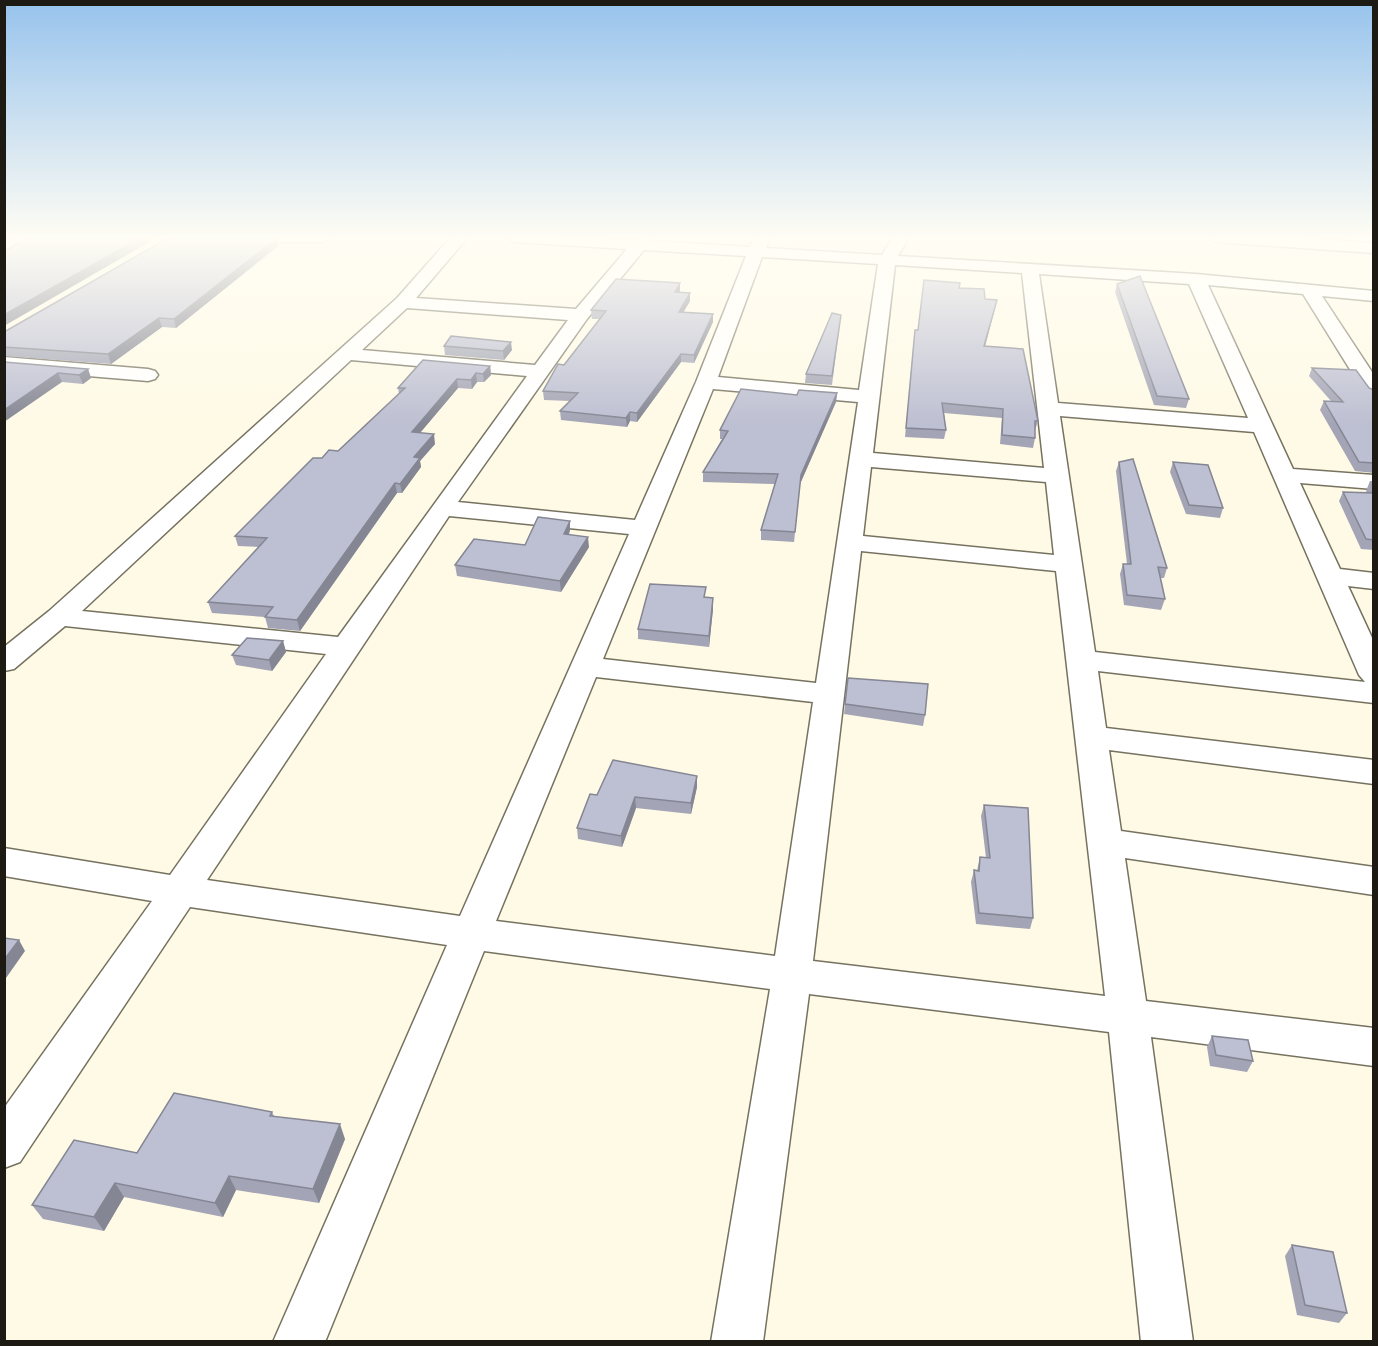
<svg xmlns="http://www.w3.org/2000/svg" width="1378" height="1346" font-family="'Nunito Sans',sans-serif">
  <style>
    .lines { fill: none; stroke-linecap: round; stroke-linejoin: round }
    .street-casing { stroke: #767260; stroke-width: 3 }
    .street { fill: #fff; fill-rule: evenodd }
    .wall { fill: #a3a4b5 }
    .shaded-wall { fill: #848693 }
    .building { fill: #bdbfd2; stroke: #848693; stroke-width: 1.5 }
  </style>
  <rect width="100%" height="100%" fill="#fffae6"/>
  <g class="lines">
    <g class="street-casing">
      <g id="street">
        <path d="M260,237H332L324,242H268Z"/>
        <path d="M451,237H468L416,298L576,309L627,249L513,242L505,237L635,240L638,237H654L651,241L750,247L754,237H770L766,248L882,255L893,237H909L898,256L1196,274L1374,291V301L1322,296L1374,375V398L1367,396L1364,392L1303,294L1208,285L1293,469L1374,475V489L1300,483L1340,569L1374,573V589L1348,586L1374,642V703L1098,671L1106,728L1374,760V784L1109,750L1121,831L1374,867V895L1125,858L1146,1001L1374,1028V1066L1151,1037L1193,1342H1141L1109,1032L809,994L763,1342H711L770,989L484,951L325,1342H273L447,945L190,907L20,1162L4,1168V1108L152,901L4,876V848L170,875L326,654L65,626L14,669L4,671V647L49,611L397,298ZM644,250L746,256L696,382L635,520L458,502L587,319ZM762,257L878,264L859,390L718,377ZM895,265L1022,273L1044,468L873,453ZM1039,274L1189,284L1248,418L1058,403ZM407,308L568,320L535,365L362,350ZM351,360L527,376L338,637L82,611ZM713,389L858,402L816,683L603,659ZM1060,416L1254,432L1359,675L1365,682L1095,652ZM871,467L1046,482L1054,555L863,536ZM449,516L629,534L460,916L207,880ZM861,551L1056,571L1105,996L813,961ZM596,677L813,702L775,956L496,921Z"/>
        <path d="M1207,237H1283L1374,243V253L1215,242Z"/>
        <path d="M4,357L148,369L155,371L158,375L155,379L148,381L4,369Z"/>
      </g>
    </g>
    <use href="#street" class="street"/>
  </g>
  <g class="wall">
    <path d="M277,238L278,246L176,328L162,327L111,364L4,356V332Z"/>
    <path d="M1117,284L1189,399L1186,408L1154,405L1115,292Z"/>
    <path d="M959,288L985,299L995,308L985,346L1038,421L1035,430V438L1033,448L1000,444L1002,418L944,413L946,430L944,439L905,437L914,338L918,330Z"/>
    <path d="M680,291L679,292L690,301L683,312L713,322L694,363L681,362L637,422L630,421L627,427L561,420L560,411L570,401L544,400L543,391L600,319H592L591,310Z"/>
    <path d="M840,323L832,385L805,383L806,374Z"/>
    <path d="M444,346L512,350L504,360L445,355Z"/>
    <path d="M4,362L88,369L91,378L83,384L62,382Z"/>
    <path d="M490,366L491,375L484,382H477L472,389L458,388L420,433L435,444L420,461L421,467L402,493H397L300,631L268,628L265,617L212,613L208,602L259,547L238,546L235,536L322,458L338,451L399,394L398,388Z"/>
    <path d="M1312,368L1374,390V473L1355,471L1320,410L1324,401H1331L1309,376Z"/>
    <path d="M837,393L836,402L800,484L794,542L761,540V530L775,484L703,482V472L722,439H720V430L797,395Z"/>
    <path d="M1119,462L1167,568L1164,578H1160L1165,599L1161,610L1124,605L1120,574L1123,564H1127L1116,471Z"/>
    <path d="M1173,462L1223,508L1220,518L1186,514L1170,472Z"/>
    <path d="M1370,481H1374V550L1361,549L1339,501L1343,492L1367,493L1366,491Z"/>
    <path d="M570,521V530L569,535L589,547L561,592L457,576L455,565L525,545Z"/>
    <path d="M706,597L713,598V609L709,647L638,639V629Z"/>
    <path d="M283,641L286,652L272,671L236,665L232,655Z"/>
    <path d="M848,678L925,715L923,726L844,714Z"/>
    <path d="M697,787L691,814L636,808L622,847L578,839L577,828L597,795Z"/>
    <path d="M984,805L1033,918L1030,929L976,924L971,882L974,870L977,871L980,857L986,858L981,816Z"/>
    <path d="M1212,1036L1253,1061L1247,1072L1210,1066L1207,1047Z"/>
    <path d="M272,1112L274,1116L345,1139L319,1203L236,1190L223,1217L124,1197L104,1231L43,1219L32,1205L137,1153Z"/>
    <path d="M1292,1245L1347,1313L1339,1323L1297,1315L1285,1256Z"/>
  </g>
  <g class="shaded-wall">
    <path d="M4,237H20L4,244Z"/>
    <path d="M142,237H158L4,326V315Z"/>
    <path d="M277,238L278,246L176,328L174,319Z"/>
    <path d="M680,283V291L675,300V292Z"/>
    <path d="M690,293V301L679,320V312Z"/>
    <path d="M997,300L995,308L983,354L984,346Z"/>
    <path d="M713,314V322L694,363V355Z"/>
    <path d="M159,318L162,327L111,364L108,354Z"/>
    <path d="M511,342L512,350L504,360L503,351Z"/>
    <path d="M681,354V362L637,422V413Z"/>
    <path d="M490,366L491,375L484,382L483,374Z"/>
    <path d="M88,369L91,378L83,384L79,375Z"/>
    <path d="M58,373L62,382L4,422V410Z"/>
    <path d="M476,373L477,382L472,389L471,380Z"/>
    <path d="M457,379L458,388L413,441L412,432Z"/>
    <path d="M837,393L836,402L800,484L794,542L801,475Z"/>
    <path d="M630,412V421L627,427L626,418Z"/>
    <path d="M434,434L435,444L420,461L421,467L402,493L400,484L414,457Z"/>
    <path d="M395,483L397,493L300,631L297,620Z"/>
    <path d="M570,521V530L565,544L564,534Z"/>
    <path d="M588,537L589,547L561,592L560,581Z"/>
    <path d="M713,598V609L709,647V636Z"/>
    <path d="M283,641L286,652L272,671L269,660Z"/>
    <path d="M697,776V787L691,814V803Z"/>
    <path d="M635,797L636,808L622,847L621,836Z"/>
    <path d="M19,940L25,951L6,978L4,977V960Z"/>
    <path d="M340,1124L345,1139L319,1203L313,1189Z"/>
    <path d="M229,1176L236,1190L223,1217L215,1203Z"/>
    <path d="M115,1183L124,1197L104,1231L94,1217Z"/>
  </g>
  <g class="building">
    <path d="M31,237H142L4,315V251Z"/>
    <path d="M170,237H252L277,238L174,319L159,318L108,354L4,347V332Z"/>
    <path d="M1140,276L1189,399L1157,396L1117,284Z"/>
    <path d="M616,279L680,283L675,292L690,293L679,312L713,314L694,355L681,354L637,413L630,412L626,418L560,411L578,393L543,391L558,364L564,365L606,311L591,310Z"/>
    <path d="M924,280L960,283L959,288L984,289L985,299L997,300L984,346L1023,349L1038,421H1035V438L1002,435L1003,409L942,403L946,430L906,428L915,330H918Z"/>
    <path d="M832,313L841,315L832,376L806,374Z"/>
    <path d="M451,336L511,342L503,351L444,346Z"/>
    <path d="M423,360L490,366L483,374L476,373L471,380L457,379L412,432L434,434L414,457L420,458L400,484L395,483L297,620L265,617L273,607L208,602L267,538L235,536L313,458H322L329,450L338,451L405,388H398Z"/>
    <path d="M4,362L88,369L79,375L58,373L4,410Z"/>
    <path d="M1312,368L1356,370L1369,388L1374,390V463L1359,462L1324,401L1343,402Z"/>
    <path d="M741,389L797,395L799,390L837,393L801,475L795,532L761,530L778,474L703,472L728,431L720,430Z"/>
    <path d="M1133,459L1167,568L1158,567L1165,599L1127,595L1123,564H1131L1119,462Z"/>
    <path d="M1173,462L1208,465L1223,508L1189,505Z"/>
    <path d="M1343,492L1374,493V540L1366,539Z"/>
    <path d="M538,517L570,521L564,534L588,537L560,581L455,565L474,539L525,545Z"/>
    <path d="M650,584L706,587L704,597L713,598L709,636L638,629Z"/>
    <path d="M247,638L283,641L269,660L232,655Z"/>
    <path d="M848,678L928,684L925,715L845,704Z"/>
    <path d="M613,760L697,776L691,803L635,797L621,836L577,828L590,794L597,795Z"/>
    <path d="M984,805L1028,808L1033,918L979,913L974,870L979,871L980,857L990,858Z"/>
    <path d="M4,938L19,940L4,960Z"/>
    <path d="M1212,1036L1248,1040L1253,1061L1216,1055Z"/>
    <path d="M174,1093L272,1112L270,1116L340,1124L313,1189L229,1176L215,1203L115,1183L94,1217L32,1205L74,1140L137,1153Z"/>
    <path d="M1292,1245L1333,1252L1347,1313L1305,1305Z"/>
  </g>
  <linearGradient id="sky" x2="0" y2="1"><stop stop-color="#97c3ed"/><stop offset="0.56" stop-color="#fffdf4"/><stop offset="1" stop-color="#fffdf4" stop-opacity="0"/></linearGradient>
  <rect width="1378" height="425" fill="url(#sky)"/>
  <rect width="1378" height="1346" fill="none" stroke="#1c1a13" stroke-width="12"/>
</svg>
